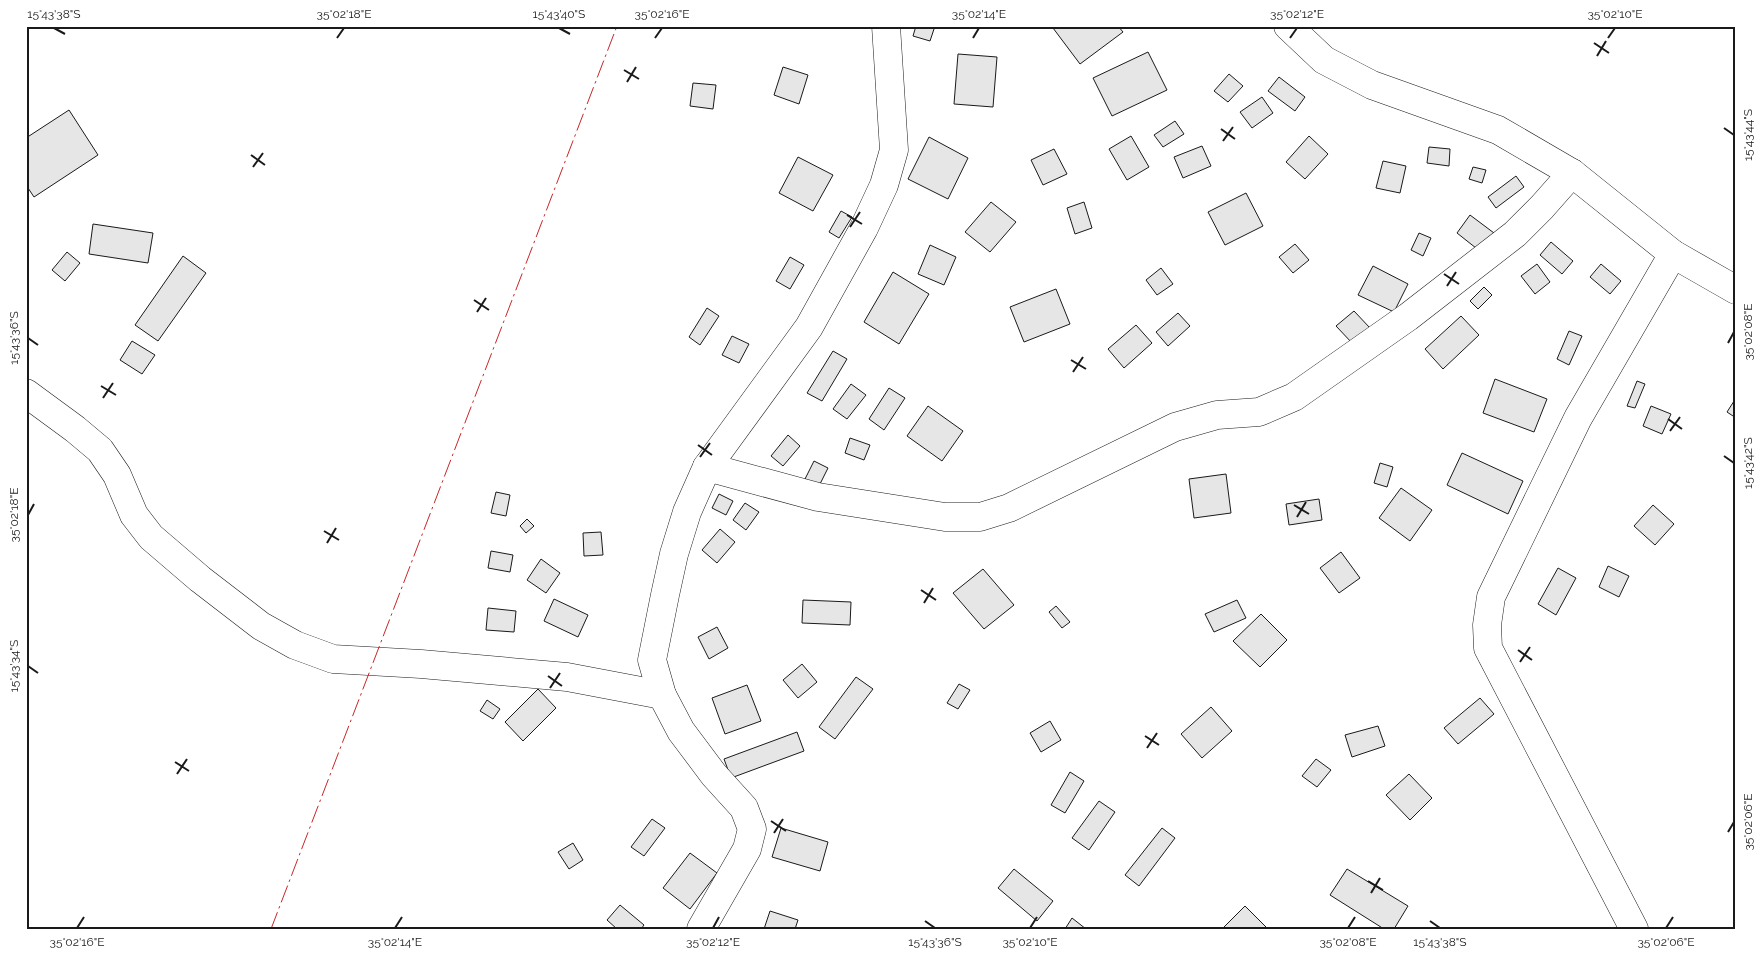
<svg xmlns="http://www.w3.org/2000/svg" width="1762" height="955" font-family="Raleway,sans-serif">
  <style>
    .building { fill: #e6e6e6; stroke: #1a1a1a }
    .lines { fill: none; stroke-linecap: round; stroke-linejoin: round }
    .minor-casing { stroke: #1a1a1a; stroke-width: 29 }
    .minor { stroke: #fff; stroke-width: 28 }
    .power { stroke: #c62828; stroke-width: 1; stroke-dasharray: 18 4 2.5 4; stroke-linecap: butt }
    .ticks { fill: none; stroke: #1a1a1a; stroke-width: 2 }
    .neatline { fill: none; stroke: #1a1a1a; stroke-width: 2 }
    .ticks-label { font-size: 12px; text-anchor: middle; fill: #1a1a1a }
  </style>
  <rect width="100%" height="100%" fill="#fff"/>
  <g class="building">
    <path d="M916,26H935L930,41L913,36Z"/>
    <path d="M1055,26H1118L1123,32L1080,64L1053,28Z"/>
    <path d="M1148,52L1167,90L1112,116L1093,78Z"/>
    <path d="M958,54L997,57L993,107L954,104Z"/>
    <path d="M783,67L808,75L799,104L774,95Z"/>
    <path d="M1229,74L1243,86L1228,102L1214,91Z"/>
    <path d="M1279,77L1305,97L1295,111L1268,91Z"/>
    <path d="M693,83L716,85L713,109L690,106Z"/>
    <path d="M1262,97L1273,113L1252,128L1240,112Z"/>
    <path d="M69,110L98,155L34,197L26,185V138Z"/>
    <path d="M1175,121L1184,134L1163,147L1154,135Z"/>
    <path d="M1131,136L1149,167L1127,180L1109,149Z"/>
    <path d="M1309,136L1328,154L1305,179L1286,162Z"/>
    <path d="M929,137L968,158L948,199L908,179Z"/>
    <path d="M1202,146L1211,166L1183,178L1174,157Z"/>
    <path d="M1429,147L1450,149L1449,166L1427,163Z"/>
    <path d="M1054,149L1067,174L1043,185L1031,160Z"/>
    <path d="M798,157L833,175L813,211L779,193Z"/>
    <path d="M1383,161L1406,166L1400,193L1376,188Z"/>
    <path d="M1473,167L1486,170L1482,183L1469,179Z"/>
    <path d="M1516,176L1524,187L1496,208L1488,197Z"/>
    <path d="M1246,193L1263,226L1225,245L1208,212Z"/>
    <path d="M991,202L1016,222L990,252L965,232Z"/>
    <path d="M1084,202L1092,228L1075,234L1067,208Z"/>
    <path d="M841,211L852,217L839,238L829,232Z"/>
    <path d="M1470,215L1494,233L1481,252L1457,233Z"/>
    <path d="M93,224L153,233L148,263L89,254Z"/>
    <path d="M1419,233L1431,238L1423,256L1411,250Z"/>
    <path d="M1551,242L1573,261L1562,274L1540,255Z"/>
    <path d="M1295,244L1309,260L1293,273L1279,257Z"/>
    <path d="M930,245L956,257L944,285L918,274Z"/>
    <path d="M67,252L80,263L65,281L52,270Z"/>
    <path d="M183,256L206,273L158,341L135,325Z"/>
    <path d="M790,257L804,265L790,289L776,281Z"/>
    <path d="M1537,264L1550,282L1535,294L1521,276Z"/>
    <path d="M1601,264L1621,281L1610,294L1590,277Z"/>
    <path d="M1373,266L1408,284L1394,312L1358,295Z"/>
    <path d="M1161,268L1173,284L1157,295L1146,280Z"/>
    <path d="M893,272L929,294L899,344L864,322Z"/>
    <path d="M1484,287L1492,295L1478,309L1470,301Z"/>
    <path d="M1056,289L1070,324L1024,342L1010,307Z"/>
    <path d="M707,308L719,316L700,345L689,337Z"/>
    <path d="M1354,311L1370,328L1353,344L1336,326Z"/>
    <path d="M1178,313L1190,326L1168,346L1156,332Z"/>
    <path d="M1461,316L1479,335L1443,369L1425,349Z"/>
    <path d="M1136,325L1152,343L1124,368L1108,349Z"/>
    <path d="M1569,331L1582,336L1569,365L1557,359Z"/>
    <path d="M732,336L749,344L739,363L722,355Z"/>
    <path d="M132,341L155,355L142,374L120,360Z"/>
    <path d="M833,351L847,359L822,401L807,393Z"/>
    <path d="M1495,379L1547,399L1534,432L1483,413Z"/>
    <path d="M1637,381L1645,384L1635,408L1627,406Z"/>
    <path d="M851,384L866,395L847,419L833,409Z"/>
    <path d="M889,388L905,398L884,430L869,419Z"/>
    <path d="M1736,398V418L1727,412Z"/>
    <path d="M928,406L963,431L942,461L907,436Z"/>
    <path d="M1651,406L1671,414L1662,434L1643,426Z"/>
    <path d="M788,435L800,446L783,466L771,456Z"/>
    <path d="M850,438L870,445L864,460L845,453Z"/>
    <path d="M1462,453L1523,481L1508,514L1447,485Z"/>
    <path d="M814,461L828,468L819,486L805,479Z"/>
    <path d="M1380,463L1393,467L1387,487L1374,483Z"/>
    <path d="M1226,474L1231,513L1194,518L1189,479Z"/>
    <path d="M1401,488L1432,510L1410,541L1379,518Z"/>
    <path d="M496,492L510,495L506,516L491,513Z"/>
    <path d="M719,494L733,501L726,515L712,508Z"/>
    <path d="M1319,499L1322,520L1289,525L1286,504Z"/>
    <path d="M745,503L759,512L746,530L733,520Z"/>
    <path d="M1653,505L1674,524L1655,545L1634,526Z"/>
    <path d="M527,519L534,526L526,533L520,526Z"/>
    <path d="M720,529L735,542L717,563L702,550Z"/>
    <path d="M601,532L603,555L584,556L583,533Z"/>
    <path d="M491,551L513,555L510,572L488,568Z"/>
    <path d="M1341,552L1360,578L1339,593L1320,568Z"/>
    <path d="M541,559L560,573L546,593L527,580Z"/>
    <path d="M1608,566L1629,576L1619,597L1599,587Z"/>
    <path d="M1558,568L1576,578L1556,615L1538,604Z"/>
    <path d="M983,569L1014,605L984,629L953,593Z"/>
    <path d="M554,599L588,615L578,637L544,621Z"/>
    <path d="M803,600L851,602L850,625L802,623Z"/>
    <path d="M1237,600L1246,618L1214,632L1205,614Z"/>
    <path d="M1056,606L1070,622L1062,628L1049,612Z"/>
    <path d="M488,608L516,611L514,632L486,630Z"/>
    <path d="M1261,614L1287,640L1260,667L1233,641Z"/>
    <path d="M717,627L728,648L709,659L698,637Z"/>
    <path d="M802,664L817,682L798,698L783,680Z"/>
    <path d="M856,677L873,689L835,739L819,727Z"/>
    <path d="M959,684L970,690L958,709L947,703Z"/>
    <path d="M747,685L761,721L725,734L712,698Z"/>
    <path d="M538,689L556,708L523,741L505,722Z"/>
    <path d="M1480,698L1494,714L1458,744L1444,728Z"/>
    <path d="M487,700L500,709L493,719L480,711Z"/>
    <path d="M1211,707L1232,731L1202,758L1181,734Z"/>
    <path d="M1050,721L1061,740L1041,752L1030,733Z"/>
    <path d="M1378,726L1385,746L1352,757L1345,735Z"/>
    <path d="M797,732L804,751L731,778L724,759Z"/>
    <path d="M1316,759L1331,770L1317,787L1302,776Z"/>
    <path d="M1070,772L1084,781L1065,813L1051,805Z"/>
    <path d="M1409,774L1432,798L1410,820L1386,795Z"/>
    <path d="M1099,801L1115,812L1089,850L1072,838Z"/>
    <path d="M652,819L665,828L644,856L631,847Z"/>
    <path d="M781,828L828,842L820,871L772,857Z"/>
    <path d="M1162,828L1175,838L1139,886L1125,875Z"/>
    <path d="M573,843L583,860L569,869L558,852Z"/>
    <path d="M690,853L717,873L690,909L663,888Z"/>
    <path d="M1014,869L1053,901L1037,921L998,888Z"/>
    <path d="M1347,869L1408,906L1394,929H1384L1330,895Z"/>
    <path d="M620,905L644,925L641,929H617L607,920Z"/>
    <path d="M1245,906L1268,929H1222Z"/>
    <path d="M770,911L798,920L795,929H764Z"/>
    <path d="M1072,918L1086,929H1065Z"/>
  </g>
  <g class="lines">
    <g class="minor-casing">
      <g id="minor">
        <path d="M1288,26L1324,60L1372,85L1498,130L1572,173L1673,254L1736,290"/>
        <path d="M26,393L75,429L100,450L117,475L134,515L151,537L200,579L261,626L295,645L333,659L421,664L567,677L662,695"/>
        <path d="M707,467L818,497L945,517H980L1009,508L1175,427L1217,415L1259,412L1294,397L1408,317L1515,234L1542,207L1572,173"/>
        <path d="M701,929L747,849L752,829L744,808L714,775L681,731L662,695L652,660L665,595L674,554L687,512L707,467L809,327L864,228L884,185L894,150L886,26"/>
        <path d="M1634,929L1488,648L1487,625L1491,597L1578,418L1673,254"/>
      </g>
    </g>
    <use href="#minor" class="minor"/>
    <path class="power" d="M271,929L617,26"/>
  </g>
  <path class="ticks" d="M54,28L65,34M559,28L570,34M337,38L344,28M655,38L662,28M973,38L979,28M1290,38L1297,28M1608,38L1615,28M1594,43L1609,53M1597,56L1606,41M624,70L639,79M627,82L636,67M1724,128L1734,135M1221,129L1235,139M1223,141L1233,127M251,155L265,165M253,167L263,153M847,215L862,224M850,227L860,212M1444,274L1459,284M1447,286L1456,272M474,300L489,310M477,312L486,298M28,338L38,345M1728,343L1734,332M1071,360L1086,369M1073,372L1083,357M101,386L116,395M103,398L113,383M1668,419L1682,429M1670,431L1680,417M698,445L712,455M1724,456L1734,463M700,457L710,443M1294,505L1309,514M28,515L34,504M1297,517L1306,502M324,531L339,540M327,543L336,528M921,590L936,600M924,603L933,588M1518,650L1532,660M1520,662L1530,647M28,666L38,673M548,676L562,686M550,688L560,673M1145,736L1159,745M1147,748L1157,733M175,762L189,771M177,774L187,759M771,821L786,831M1728,832L1734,822M774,833L783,819M1368,881L1383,890M1371,893L1380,878M925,921L935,928M1430,921L1440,928M77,928L84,917M395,928L402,917M713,928L719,917M1030,928L1037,917M1348,928L1355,917M1666,928L1673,917"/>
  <rect width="1762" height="955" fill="none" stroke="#ffffff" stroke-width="55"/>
  <rect x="28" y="28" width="1706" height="900" class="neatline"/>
  <g class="ticks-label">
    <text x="54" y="18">15°43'38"S</text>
    <text x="344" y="18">35°02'18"E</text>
    <text x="559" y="18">15°43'40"S</text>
    <text x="662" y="18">35°02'16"E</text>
    <text x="979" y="18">35°02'14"E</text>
    <text x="1297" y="18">35°02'12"E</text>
    <text x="1615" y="18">35°02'10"E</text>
    <text transform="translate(1748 135) rotate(-90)" y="4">15°43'44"S</text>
    <text transform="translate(1748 332) rotate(-90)" y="4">35°02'08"E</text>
    <text transform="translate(14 338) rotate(-90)" y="4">15°43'36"S</text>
    <text transform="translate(1748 463) rotate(-90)" y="4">15°43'42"S</text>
    <text transform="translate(14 515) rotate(-90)" y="4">35°02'18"E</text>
    <text transform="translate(14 666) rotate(-90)" y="4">15°43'34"S</text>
    <text transform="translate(1748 822) rotate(-90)" y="4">35°02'06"E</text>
    <text x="77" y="946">35°02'16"E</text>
    <text x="395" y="946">35°02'14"E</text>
    <text x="713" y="946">35°02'12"E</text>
    <text x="935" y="946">15°43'36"S</text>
    <text x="1030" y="946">35°02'10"E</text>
    <text x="1348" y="946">35°02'08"E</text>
    <text x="1440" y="946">15°43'38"S</text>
    <text x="1666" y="946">35°02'06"E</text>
  </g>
</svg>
